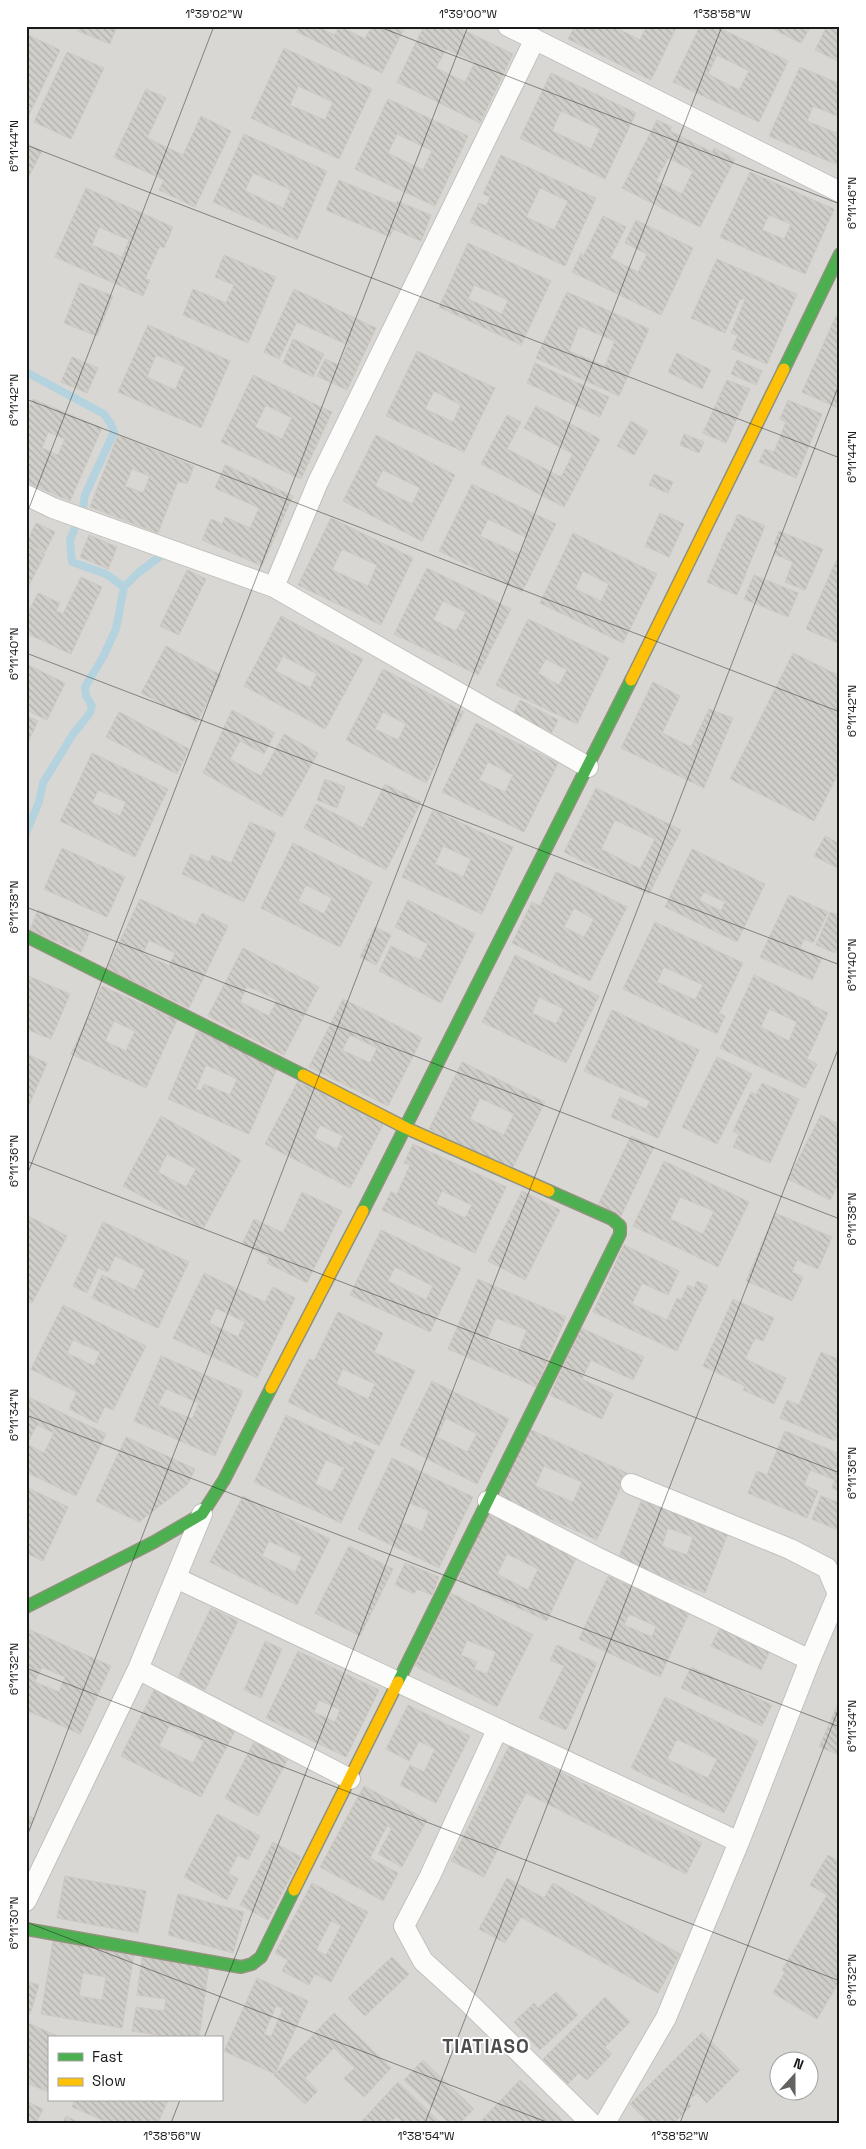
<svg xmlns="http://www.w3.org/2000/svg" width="866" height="2149" font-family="'Space Grotesk',sans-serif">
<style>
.residential{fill:#d9d7d4;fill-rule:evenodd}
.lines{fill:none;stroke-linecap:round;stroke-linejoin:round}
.stream{stroke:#b5d3de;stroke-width:8}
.building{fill:url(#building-back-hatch);stroke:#cdc9c3;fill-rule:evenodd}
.street-casing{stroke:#c2c1be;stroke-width:22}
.fast-casing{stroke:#90937b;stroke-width:14}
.slow-casing{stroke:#90937b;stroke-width:14}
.street{stroke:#fcfcfb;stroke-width:20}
.fast{stroke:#4caf50;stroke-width:11}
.slow{stroke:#ffc107;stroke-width:11}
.ticks{fill:none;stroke:#1a1a1a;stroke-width:1;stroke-opacity:0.45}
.labels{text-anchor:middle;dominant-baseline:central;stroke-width:4;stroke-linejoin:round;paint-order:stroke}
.district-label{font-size:19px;font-weight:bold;letter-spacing:1px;fill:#4d4d4d;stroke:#fff}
.neatline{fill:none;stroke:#1a1a1a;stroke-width:2}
.ticks-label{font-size:12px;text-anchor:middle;fill:#1a1a1a}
</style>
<defs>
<pattern id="building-back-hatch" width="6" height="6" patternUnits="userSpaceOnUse" patternTransform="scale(1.25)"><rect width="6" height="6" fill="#d0cec9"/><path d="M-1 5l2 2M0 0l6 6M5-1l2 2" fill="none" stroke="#b2b0ac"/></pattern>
</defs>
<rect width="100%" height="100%" fill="#eae8e2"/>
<path class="residential" d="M26,26H840V2123H26ZM49,2038H221V2100H49ZM778,2062H808V2092H778Z"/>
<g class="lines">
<path class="stream" d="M26,372L104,414L111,424L114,432L85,495L82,514
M74,530L70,540L72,562L106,574L124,587
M26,833L39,802L43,783L73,734L90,713L92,706L86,696L85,687L103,657L116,629L124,587L138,573L162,555"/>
</g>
<path class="building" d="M80,26H117L110,44L78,31Z
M300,26H308L318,31L320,28L335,35L339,26L365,39L372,26H405L382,73L297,32Z
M424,26H455L513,54L480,123L397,82ZM446,49L475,62L465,82L436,68Z
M575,26H613L640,40L647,26H677L651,80L568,39Z
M700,26H715L788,61L759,122L673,82ZM717,55L749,71L739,90L708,74Z
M767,26H811L801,43Z
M827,26H840V62L815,50Z
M26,34L60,50L26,121Z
M284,48L372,89L339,159L251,118ZM298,86L333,102L325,120L290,105Z
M67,52L104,68L71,139L34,122Z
M800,67L840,84V117L813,106L807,121L836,133L840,126V166L769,136Z
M551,73L636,113L605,179L520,138ZM561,111L600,129L591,149L552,131Z
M146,89L166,98L147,138L183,155L201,116L231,131L195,207L159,190L164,180L114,157Z
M388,99L468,136L435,206L355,169ZM397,134L432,151L423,170L388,153Z
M657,120L672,127L670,131L712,152L714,148L735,159L700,227L622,188ZM668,158L693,171L682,194L656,181Z
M244,134L327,171L297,240L213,202ZM253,173L291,190L283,208L245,191Z
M26,143L42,151L26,182Z
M501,155L596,198L565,266L470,222L479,203L486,206L490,197L483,194ZM540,188L568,201L554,230L526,217Z
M750,172L834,209L805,274L720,237ZM769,215L791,224L784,239L762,230Z
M339,180L396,204L397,201L431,215L421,241L393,229L390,237L326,210Z
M86,188L173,227L164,248L160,246L145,279L150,280L143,296L55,257ZM99,227L129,240L122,257L92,245Z
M603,216L626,227L610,258L638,272L647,254L625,243L636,220L693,248L661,315L572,272L581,253L584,255Z
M468,243L551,281L521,345L439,307ZM474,285L508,300L502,314L468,299Z
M224,255L276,277L248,343L183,315L193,289L226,303L234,285L215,277Z
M717,259L797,294L767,364L732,349L738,335L731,333L745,300L740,299L725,333L691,318Z
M80,283L113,296L97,336L64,323Z
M294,289L376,328L347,390L317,376L325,359L339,365L348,345L297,322L279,359L264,352Z
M567,292L649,329L619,396L536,358ZM579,326L615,341L605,366L569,351Z
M836,316L840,318V409L802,392Z
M148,325L230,361L201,428L118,392ZM156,355L185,367L175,390L147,377Z
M293,339L324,354L313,377L283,363Z
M417,351L495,388L464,452L386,416ZM434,391L461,405L453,422L425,409Z
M677,353L711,370L702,389L668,372Z
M72,357L98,368L87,393L61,382Z
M737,360L762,371L756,385L731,374Z
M535,363L609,397L600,417L527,383Z
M253,375L332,412L301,479L221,442ZM266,405L292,418L282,439L255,427Z
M727,380L750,389L726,443L703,433Z
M33,399L102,428L70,501L26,482V413ZM48,432L65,439L58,455L42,448Z
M788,400L822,414L796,478L759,462L765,449L774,452L786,422L780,419Z
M536,406L600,439L564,507L481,464L507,415L521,422L507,449L561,477L573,454L524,428Z
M631,421L648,431L634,455L617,446Z
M684,434L704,442L699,453L680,445Z
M118,435L194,466L187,484L178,481L158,533L90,507ZM132,469L150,476L143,493L125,486Z
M376,435L455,475L422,541L343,501ZM383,470L420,488L412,504L375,486Z
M225,465L293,496L262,566L202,540L211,519L222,524L225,517L250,528L259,508L215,488Z
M654,474L673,482L668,493L649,485Z
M472,484L556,524L522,592L439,551ZM488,519L527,538L519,554L480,536Z
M660,513L684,524L669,557L645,546Z
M738,514L765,526L737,595L707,582L728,532L730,533Z
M331,518L413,558L381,625L298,585ZM342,549L377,565L368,586L332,570Z
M36,523L55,532L45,552L26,543Z
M779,531L823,549L805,590L785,582L793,562L774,554L777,546L774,544Z
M573,533L657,574L623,643L540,603ZM583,571L609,584L601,601L575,589Z
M89,535L117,547L108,569L80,557Z
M26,544L45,554L26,591Z
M836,561L840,562V644L806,629Z
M427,568L511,609L478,675L394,634ZM443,601L466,612L456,631L433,620Z
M187,570L206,579L179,635L160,626Z
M754,575L798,593L788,617L744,599Z
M81,577L102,587L71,654L26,633V617L38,593L60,603L56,611L63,614Z
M281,616L363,659L325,729L244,686ZM283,656L317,674L310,688L275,671Z
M528,619L609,658L577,724L496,685ZM546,659L567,670L559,685L538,673Z
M166,646L221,675L197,722L141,693Z
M793,653L840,676V770L814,821L730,779Z
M26,664L65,683L47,720L26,710Z
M383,669L464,712L426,783L346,740ZM383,712L406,724L398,740L375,729Z
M653,682L680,696L662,733L691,747L709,709L733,718L704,788L621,748Z
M520,700L558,720L550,736L512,716Z
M232,710L275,733L264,754L240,741L230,759L261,776L284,734L318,753L282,817L203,773Z
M119,712L189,749L177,774L106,737Z
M26,715L38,721L26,746Z
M476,723L558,763L524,832L442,792ZM488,762L513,775L505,792L479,780Z
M92,753L168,789L135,857L60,821ZM98,790L126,802L120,816L92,803Z
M325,779L345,787L337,808L317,800Z
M385,784L421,802L386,870L304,828L316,804L363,828Z
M596,788L681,830L649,894L564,852ZM615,820L655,839L640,869L601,849Z
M433,810L513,847L482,914L402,877ZM443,846L471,859L463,877L435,864Z
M250,822L276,833L244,902L182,874L191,854L209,862L212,855L231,863Z
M825,836L840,844V869L814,856Z
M293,843L372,882L340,947L261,908ZM306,885L332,898L324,914L298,901Z
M62,848L125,877L107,917L44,889Z
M692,849L765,884L737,942L665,907ZM704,892L725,902L721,911L699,900Z
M556,872L627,907L590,981L512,943L532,902L540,906ZM574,908L594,919L584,937L564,927Z
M789,895L828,912L813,943L804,939L800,948L822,958L812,980L760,957Z
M140,899L196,925L202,913L228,926L189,1008L107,968ZM149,940L175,953L169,966L143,953Z
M408,900L475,934L441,1003L379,971L391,946L420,960L428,944L395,927Z
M38,910L90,932L81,952L30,930Z
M830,912L840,916V951L837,949L835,953L816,945Z
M655,922L743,963L719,1013L725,1016L717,1034L623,989ZM664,967L703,985L695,1000L657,982Z
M375,927L391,935L376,965L360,957Z
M243,948L319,987L284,1055L208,1016ZM247,986L277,1000L269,1016L240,1002Z
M515,955L599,996L566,1063L482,1022ZM539,997L564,1009L556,1024L532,1013Z
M26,975L70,994L51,1039L26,1029Z
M754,975L811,1002L810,1004L828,1013L807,1059L817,1064L805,1088L720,1048ZM769,1009L797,1022L789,1041L761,1027Z
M102,986L177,1020L146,1088L71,1054ZM114,1021L135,1031L126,1051L105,1041Z
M343,999L422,1038L388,1106L309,1067ZM350,1035L377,1048L370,1063L342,1050Z
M612,1010L699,1050L658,1138L611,1117L620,1097L646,1109L650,1101L584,1071Z
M197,1031L278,1066L249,1134L168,1099ZM206,1065L237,1079L230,1095L204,1084L201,1091L196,1089Z
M26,1054L47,1063L26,1112Z
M717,1057L752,1074L717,1144L682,1127Z
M462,1062L545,1102L512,1169L429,1129ZM480,1098L514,1114L504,1135L470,1119Z
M298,1081L383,1125L350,1188L265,1144ZM320,1125L343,1136L337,1149L314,1138Z
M762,1083L799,1099L770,1163L733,1147L739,1134L733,1131L751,1092L756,1095Z
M821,1115L840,1125V1158L835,1168L840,1171V1181L830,1200L788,1179Z
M161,1116L241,1160L203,1229L123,1186ZM167,1154L196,1169L186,1187L158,1172Z
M631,1136L654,1147L621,1216L598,1205Z
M413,1144L506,1187L475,1253L382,1210L391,1192L397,1194L410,1165L404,1163ZM442,1191L472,1205L465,1218L436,1204Z
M664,1161L749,1202L718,1267L633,1226ZM680,1197L714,1211L703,1234L670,1219Z
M522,1191L560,1210L525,1280L488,1261Z
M302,1192L342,1211L307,1283L267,1263L269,1257L242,1244L254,1219L283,1233Z
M775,1213L832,1237L818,1269L797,1260L792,1272L803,1277L792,1301L746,1281Z
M26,1215L67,1236L32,1303L26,1300Z
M103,1222L189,1262L158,1328L92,1298L102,1275L135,1290L145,1270L115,1256L108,1272L98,1268L87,1293L73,1286Z
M381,1230L461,1268L430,1332L350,1295ZM395,1267L433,1286L426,1300L388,1281Z
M624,1245L679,1271L668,1295L642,1283L632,1304L667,1320L677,1298L681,1300L688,1285L694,1288L697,1281L708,1286L677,1351L593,1312Z
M204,1273L265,1302L273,1287L295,1298L257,1378L173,1338ZM216,1308L245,1322L238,1337L209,1323Z
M478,1279L566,1317L536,1387L448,1349ZM496,1318L527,1330L518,1352L487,1340Z
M733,1299L774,1318L763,1341L755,1338L745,1359L786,1378L774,1404L743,1390L745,1386L703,1366Z
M63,1305L146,1346L113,1410L105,1406L97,1423L69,1409L77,1392L31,1369ZM73,1340L100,1352L94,1366L67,1353Z
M338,1312L383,1333L374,1352L415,1371L379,1446L288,1402L309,1359L314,1361ZM343,1369L375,1384L368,1399L336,1384Z
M581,1328L644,1357L633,1380L591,1360L582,1379L613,1394L602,1419L550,1395Z
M821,1352L840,1360V1430L835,1441L780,1418L787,1400L799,1405Z
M161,1356L243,1391L215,1456L134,1421ZM166,1389L199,1403L192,1419L158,1405Z
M432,1381L509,1419L477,1484L400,1445ZM446,1418L477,1434L467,1452L437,1437Z
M26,1396L106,1434L76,1496L26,1472ZM37,1425L54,1433L44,1453L27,1444Z
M286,1415L352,1446L354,1441L375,1451L341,1523L254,1482ZM326,1460L344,1468L332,1492L315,1484Z
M529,1429L627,1473L597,1540L498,1496ZM544,1466L582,1482L573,1502L535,1486Z
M785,1431L840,1454V1492L832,1488L835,1480L810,1470L804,1485L818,1491L807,1518L748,1493L757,1471L767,1475Z
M126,1437L195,1469L188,1484L139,1522L96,1501Z
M392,1458L473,1497L439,1568L358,1529ZM410,1503L429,1511L422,1531L402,1522Z
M26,1487L68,1507L43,1561L26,1553Z
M646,1489L732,1523L705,1593L618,1559ZM668,1528L693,1537L687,1555L662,1546Z
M243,1496L330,1539L297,1605L210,1562ZM269,1541L302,1557L295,1572L262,1556Z
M821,1496L840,1503V1531L812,1519Z
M489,1512L578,1554L547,1621L458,1580ZM507,1554L538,1569L528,1590L497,1574Z
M349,1546L393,1569L360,1636L315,1613Z
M405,1563L439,1577L432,1595L417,1589L414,1594L395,1585Z
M608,1576L689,1613L660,1677L579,1639ZM629,1614L656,1626L652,1637L624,1625Z
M451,1593L533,1635L497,1707L415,1666ZM467,1640L496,1652L487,1674L474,1669L477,1662L461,1655Z
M211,1608L238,1621L205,1690L178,1677Z
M720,1628L770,1651L761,1670L711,1646Z
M28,1629L111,1666L80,1734L26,1710V1634ZM42,1667L65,1677L59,1692L35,1682Z
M265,1641L282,1649L261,1698L244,1690Z
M557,1645L597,1663L566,1730L539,1718L564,1666L550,1660Z
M298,1651L379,1690L346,1757L266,1718ZM319,1700L340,1710L335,1722L314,1712Z
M691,1667L772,1705L762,1726L681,1688Z
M155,1688L236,1729L201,1797L121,1756ZM170,1725L204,1741L193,1763L159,1746Z
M665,1697L758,1741L724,1813L631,1768ZM677,1739L717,1759L708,1778L667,1759Z
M840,1699V1755L819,1747Z
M408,1705L470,1736L436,1803L400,1785L410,1765L424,1772L435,1749L419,1741L409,1761L386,1749Z
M257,1736L291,1753L258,1816L225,1798Z
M509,1746L702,1843L686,1874L526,1793L484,1877L451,1861Z
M364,1786L427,1820L402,1867L378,1854L392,1828L387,1826L370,1858L398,1873L383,1901L320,1867Z
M217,1814L260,1836L248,1860L238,1855L228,1873L238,1879L227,1900L184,1877Z
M26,1815L34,1818L26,1836Z
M273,1842L301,1857L268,1920L240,1905Z
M828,1855L840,1862V1980L817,2019L773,1993L785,1972L782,1970L827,1895L810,1885Z
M65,1876L146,1891L138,1933L57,1918Z
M507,1878L544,1898L553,1883L680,1954L658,1993L521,1917L505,1943L479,1929Z
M312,1883L368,1912L331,1982L315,1974L309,1985L282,1971L288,1960L275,1953ZM331,1921L341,1926L326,1955L316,1950Z
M178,1894L244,1912L233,1953L168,1935Z
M53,1941L134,1955L122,2028L41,2014ZM83,1973L106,1977L102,2000L79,1996Z
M142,1957L209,1967L199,2038H177L132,2031L136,2007L164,2011L166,1999L137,1995Z
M392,1957L409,1974L365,2016L348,1998Z
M257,1978L308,2001L275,2074L224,2051ZM276,2006L283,2008L271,2037L264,2034Z
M26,1981L39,1985L30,2014L26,2013Z
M556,1992L578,2015L540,2050L514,2022L534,2003L538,2008Z
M605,1997L630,2022L605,2047L612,2054L587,2080L579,2073L568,2084L543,2059Z
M334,2013L391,2068L364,2097L344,2078L355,2068L334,2048L305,2078L318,2091L305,2104L274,2075Z
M26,2022L62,2038H49V2092L26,2083Z
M702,2032L740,2070L707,2103L697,2093L688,2101L691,2106L674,2123H649L630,2104Z
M423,2060L474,2109L460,2123H449L404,2080Z
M520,2080L565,2123H479Z
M398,2082L441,2123H403L397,2116L390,2123H360Z
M75,2100H168L158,2123H109L72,2107Z
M26,2101L43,2109L36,2123H26Z
M66,2116L80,2123H63Z"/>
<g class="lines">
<g class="street-casing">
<path id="street" d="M508,26L840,192
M535,39L318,482L274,587L588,767
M26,495L53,508L274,587
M488,1501L596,1557L810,1660
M176,1578L739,1842
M138,1669L350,1779
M497,1730L430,1876L404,1926L423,1961L467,2001L591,2123
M26,1901L138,1669L202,1514
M605,2123L666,2018L739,1842L810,1660L838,1594L827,1568L790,1549L631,1484"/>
</g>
<g class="fast-casing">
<path id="fast" d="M784,369L840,254
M26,936L303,1075
M363,1211L631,680
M26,1607L154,1542L202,1514L224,1480L271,1388
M398,1682L620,1234V1226L612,1219L549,1191
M26,1929L241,1967L252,1964L261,1957L294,1890"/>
</g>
<g class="slow-casing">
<path id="slow" d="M631,680L784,369
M303,1075L406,1128L549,1191
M271,1388L363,1211
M294,1890L398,1682"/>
</g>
<use href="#street" class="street"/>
<use href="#fast" class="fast"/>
<use href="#slow" class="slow"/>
</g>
<path class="ticks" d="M377,26L840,204M26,145L840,458M26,399L840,712M26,516L214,26M26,653L840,965M26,907L840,1219M26,1161L840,1473M26,1178L468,26M26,1415L840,1727M26,1668L840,1981M26,1839L722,26M26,1922L549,2123M204,2038L840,382M171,2123L180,2100M425,2123L840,1044M680,2123L840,1705"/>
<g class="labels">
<g class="district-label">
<text x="486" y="2046">TIATIASO</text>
</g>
</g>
<rect width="866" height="2149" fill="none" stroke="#ffffff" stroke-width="55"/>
<rect x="48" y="2036" width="175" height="65" fill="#ffffff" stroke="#a3a3a3"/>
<rect x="58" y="2053" width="25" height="8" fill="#4caf50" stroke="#a3a3a3"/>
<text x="92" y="2062" font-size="15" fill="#1a1a1a">Fast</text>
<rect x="58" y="2078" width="25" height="8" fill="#ffc107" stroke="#a3a3a3"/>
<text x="92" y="2086" font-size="15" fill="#1a1a1a">Slow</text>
<g transform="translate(794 2076) rotate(21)"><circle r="24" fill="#ffffff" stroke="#a3a3a3"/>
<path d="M0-4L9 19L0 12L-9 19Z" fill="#636260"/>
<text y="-8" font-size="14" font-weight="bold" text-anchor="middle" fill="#1a1a1a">N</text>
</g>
<rect x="28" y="28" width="810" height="2094" class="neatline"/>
<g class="ticks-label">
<text x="214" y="18">1°39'02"W</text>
<text x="468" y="18">1°39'00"W</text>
<text x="722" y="18">1°38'58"W</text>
<text transform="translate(14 146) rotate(-90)" y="4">6°11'44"N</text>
<text transform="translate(852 203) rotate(-90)" y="4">6°11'46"N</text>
<text transform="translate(14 400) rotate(-90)" y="4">6°11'42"N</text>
<text transform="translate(852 457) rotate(-90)" y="4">6°11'44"N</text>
<text transform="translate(14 654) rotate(-90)" y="4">6°11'40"N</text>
<text transform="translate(852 711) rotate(-90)" y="4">6°11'42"N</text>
<text transform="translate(14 907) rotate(-90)" y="4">6°11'38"N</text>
<text transform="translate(852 965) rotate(-90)" y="4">6°11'40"N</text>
<text transform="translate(14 1161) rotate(-90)" y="4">6°11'36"N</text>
<text transform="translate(852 1219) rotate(-90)" y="4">6°11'38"N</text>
<text transform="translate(14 1415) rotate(-90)" y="4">6°11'34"N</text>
<text transform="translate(852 1473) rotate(-90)" y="4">6°11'36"N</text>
<text transform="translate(14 1669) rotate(-90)" y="4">6°11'32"N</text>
<text transform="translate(852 1726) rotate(-90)" y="4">6°11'34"N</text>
<text transform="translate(14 1923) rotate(-90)" y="4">6°11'30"N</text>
<text transform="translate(852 1980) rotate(-90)" y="4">6°11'32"N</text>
<text x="172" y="2140">1°38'56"W</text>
<text x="426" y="2140">1°38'54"W</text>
<text x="680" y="2140">1°38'52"W</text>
</g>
</svg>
